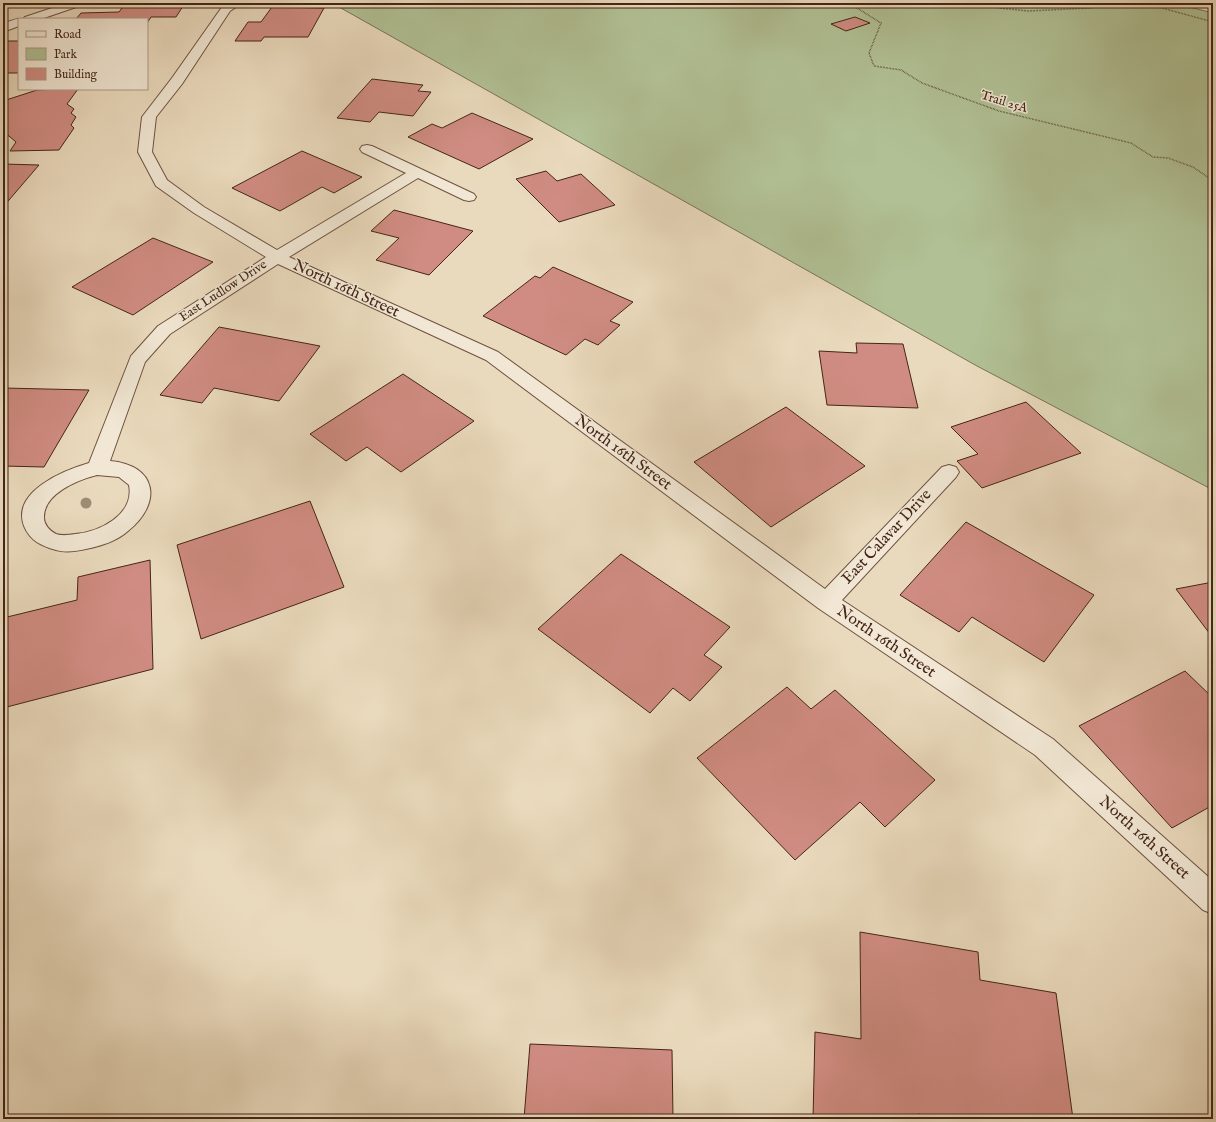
<svg xmlns="http://www.w3.org/2000/svg" width="1216" height="1122" font-family="'IM FELL English',serif">
<style>
.green{fill:#b1c195;stroke:#7a7356}
.building{fill:#d08c82;stroke:#442517}
.lines{fill:none;stroke-linecap:round;stroke-linejoin:round}
.minor-casing{stroke:#6e5240;stroke-width:2}
.path-far1{stroke:#442517;stroke-width:1.5;stroke-dasharray:0.5 1;stroke-linecap:butt}
.path{stroke:#442517;stroke-width:2;stroke-dasharray:1 1.5;stroke-linecap:butt}
.minor{fill:#f1e7d4;fill-rule:evenodd}
.tree{fill:#9e8c73}
.labels{text-anchor:middle;dominant-baseline:central;stroke-width:3;stroke-linejoin:round;paint-order:stroke}
.far-street-label{font-size:13px;fill:#442517;stroke:#f1e7d4}
.street-label{font-size:16px;fill:#442517;stroke:#f1e7d4}
</style>
<rect width="100%" height="100%" fill="#eadabd"/>
<filter id="stains"><feTurbulence type="fractalNoise" baseFrequency=".005" numOctaves="4"/><feColorMatrix values="0 0 0 0 .2 0 0 0 0 .09 0 0 0 0 .02 0 0 0 .5 -.17"/></filter>
<radialGradient id="worn" r=".72"><stop offset=".6" stop-color="#630" stop-opacity="0"/><stop offset="1" stop-color="#630" stop-opacity=".3"/></radialGradient>
<path class="green" d="M332,3H1173L1213,13V490L977,366Z"/>
<path class="building" d="M144,3H185L176,17H151L147,23V19H76L81,13L119,12L125,4Z
M1192,3H1213V9Z
M272,7L324,8L308,37H264L261,41H235L248,22H261Z
M855,17L870,23L846,31L831,24Z
M3,41H19V73H3Z
M372,79L423,85L418,91L431,92L413,116L379,112L370,122L337,118Z
M57,89H78L67,104L74,109L71,113L76,117L71,125L74,128L59,150L10,151L16,142L3,131V101L37,90Z
M472,113L533,139L479,169L408,137L432,124L442,128Z
M302,151L362,177L334,193L322,187L280,211L232,188Z
M3,164L39,165L3,207Z
M546,171L557,181L581,174L615,205L559,222L516,179Z
M394,210L473,231L429,275L376,260L399,238L371,231Z
M153,238L213,262L133,315L72,287Z
M553,267L633,302L610,321L620,325L598,345L585,339L566,355L483,316L535,276L540,278Z
M219,327L320,346L279,401L214,388L202,403L160,395Z
M856,343L903,344L918,408L827,405L819,351L857,353Z
M403,374L474,421L401,472L367,447L346,461L310,434Z
M3,388L89,390L44,467L3,466Z
M1026,402L1081,453L982,488L957,461L978,454L951,427Z
M786,407L865,466L771,527L694,462Z
M310,501L344,587L201,639L177,545Z
M966,522L1094,595L1044,662L972,617L959,632L900,595Z
M621,554L730,627L704,655L722,667L690,701L673,688L650,713L538,629Z
M150,560L153,669L3,708V618L77,600L78,577Z
M1213,582V638L1176,589Z
M1185,671L1213,698V805L1172,828L1079,726Z
M787,687L811,709L835,690L935,780L885,827L860,802L795,860L697,758Z
M860,932L978,952L980,980L1056,993L1073,1119H946L918,1114V1119H813L815,1032L861,1039Z
M530,1044L672,1050L673,1119H524Z"/>
<g class="lines">
<g class="minor-casing">
<path id="minor" d="M67,3H84L82,5L41,19H23L25,17Z
M228,3H242L230,11L182,84L156,117L152,152L167,180L204,207L277,250L406,173L362,152L360,149L362,146L367,145L372,146L474,194L476,197L474,200L469,201L464,200L418,178L289,257L498,352L825,589L942,467L949,465L956,467L959,472L956,477L842,600L1053,739L1213,881V914L1203,910L1035,755L818,608L486,360L278,264L170,334L145,362L110,461C157,465 163,503 128,531C117,541 101,546 86,549C77,551 66,553 56,550C42,546 30,541 24,526C11,491 65,470 89,463L131,356L158,326L266,257L194,213L156,186L138,152L142,117L172,78L222,7ZM97,475L119,477L129,485C135,515 99,532 75,534C69,535 62,536 56,534C50,531 44,525 44,518C43,494 77,480 97,475Z
M19,19V26L3,32V24C9,22 15,18 21,19Z"/>
</g>
<path class="path-far1" d="M844,3L857,8L881,23L869,53L874,66L901,70L922,83L999,111L1131,143L1153,157L1168,158L1193,167L1212,180
M986,3L999,8L1028,11L1091,8L1109,3L1151,5L1213,22"/>
<path class="path" d="M1211,179L1213,180"/>
<use href="#minor" class="minor"/>
</g>
<circle class="tree" cx="86" cy="503" r="5.5"/>
<g class="labels">
<g class="far-street-label">
<text transform="translate(1004 102) rotate(17)">Trail 25A</text>
<text transform="translate(223 291) rotate(-33)">East Ludlow Drive</text>
</g>
<g class="street-label">
<text transform="translate(346 289) rotate(25)">North 16th Street</text>
<text transform="translate(623 453) rotate(36)">North 16th Street</text>
<text transform="translate(887 537) rotate(-47)">East Calavar Drive</text>
<text transform="translate(886 642) rotate(34)">North 16th Street</text>
<text transform="translate(1144 838) rotate(42)">North 16th Street</text>
</g>
</g>
<rect width="1216" height="1122" fill="none" stroke="#eadabd" stroke-width="16"/>
<rect x="4" y="4" width="1208" height="1114" fill="none" stroke="#442517" stroke-width="2"/>
<rect x="8" y="8" width="1200" height="1106" fill="none" stroke="#442517"/>
<rect x="18" y="18" width="130" height="72" fill="#f1e7d4" stroke="#ac9988"/>
<rect x="26" y="31" width="20" height="6" fill="#f1e7d4" stroke="#ac9988"/>
<text x="54" y="38" font-size="12" fill="#442517">Road</text>
<rect x="26" y="48" width="20" height="12" fill="#b1c195" stroke="#ac9988"/>
<text x="54" y="58" font-size="12" fill="#442517">Park</text>
<rect x="26" y="68" width="20" height="12" fill="#d08c82" stroke="#ac9988"/>
<text x="54" y="78" font-size="12" fill="#442517">Building</text>
<rect width="100%" height="100%" filter="url(#stains)"/>
<rect width="100%" height="100%" fill="url(#worn)"/>
</svg>
